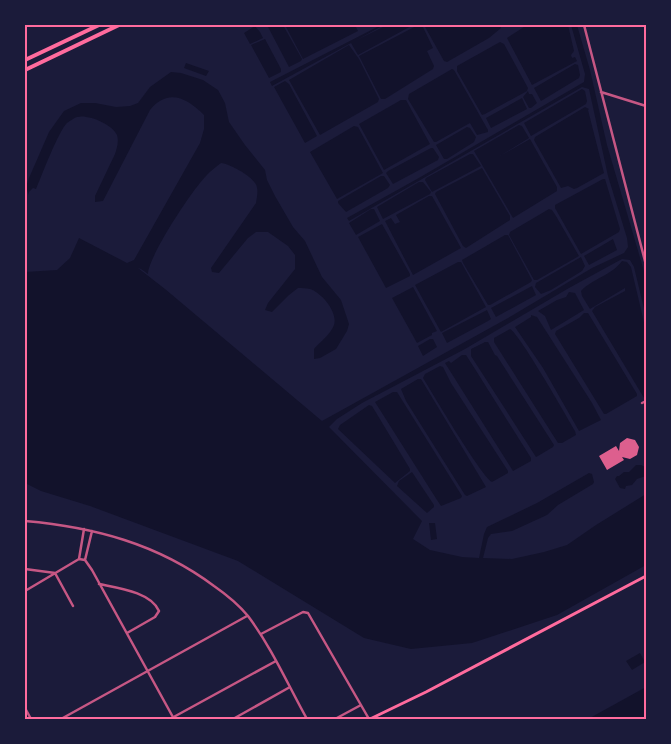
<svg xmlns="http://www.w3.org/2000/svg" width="671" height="744" font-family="'Work Sans',sans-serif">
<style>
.water{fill:#12122b}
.building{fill:#dd5f8e}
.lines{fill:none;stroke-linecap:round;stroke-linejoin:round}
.minor{stroke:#c65784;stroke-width:2.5}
.secondary{stroke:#ff6b9d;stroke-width:3}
.primary{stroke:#ff6b9d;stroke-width:4}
.neatline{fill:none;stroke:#ff6b9d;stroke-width:2}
</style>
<rect width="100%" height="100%" fill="#1b1b3a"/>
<path class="water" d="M267,25H283L302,59L301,61L289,67Z
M285,25H355L358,31L303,59Z
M381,25H384L355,41L387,25H413L358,55L351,43L272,86L270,82Z
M418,25H422L433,48L427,51L434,66L433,69L385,99H381L359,56Z
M424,25H500L501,28L489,38L447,62L444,61Z
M527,25H568L574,51L571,55L572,58L575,57L577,61L532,85L507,38Z
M571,25H577L590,70L607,145L646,278V317L634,267L630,260L622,259L569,288L465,349L362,403L337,419L329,427L422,521L413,539L430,550L462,557L479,558L484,534L487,527L537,503L589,473L592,474L594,482L593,484L558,505L547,515L512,531L491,534L488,538L483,558L512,559L544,552L567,545L596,525L646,494V565L557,615L472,643L411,649L364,638L238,561L90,506L41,491L25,483V272L57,270L70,258L79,238L127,263L134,260L200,143L204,129V115C187,98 168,88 150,110L103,201L95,202V196L115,154C117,148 119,141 117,135C112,124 88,114 77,117C74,118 70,121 67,123C58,132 42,175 36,189L33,188L29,192V195L26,187L29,178L49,132L64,111L81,103H95L116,107L130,106L138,103L150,87L171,72L181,73L203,80L218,90L225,103L229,122L245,145L265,170L267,180L275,196L293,227L305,241L322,277L341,300L349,324L347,331L336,349L320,358L314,359V349C320,342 331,334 334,325C338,312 322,293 310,289C306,288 302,288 298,288L289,295L272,312L265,310L268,303L295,269V255L288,246L268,232H256L248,238L219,273L212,272L211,268L256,203C257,197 259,188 255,183C250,175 230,164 221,163C216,167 210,171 206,176C192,190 148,257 148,274L141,269L138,268L165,289L322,421L508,318L592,268L624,253L628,247L627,238L608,176L589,89L582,87L349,221L347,218L417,179L584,82L585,74Z
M255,26L260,32L263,38L250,44L244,33Z
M265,39L281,69V72L269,78L251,45Z
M500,42L504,44L528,88L527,91L485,114L482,115L457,71V66Z
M349,45L359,59L379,99L378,102L320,135L289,80Z
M186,63L209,71L206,76L184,68Z
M575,64L578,65L580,75L579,78L541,101L534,88Z
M452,69L454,70L488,130V132L477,135L470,123L436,142H434L408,99L409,94Z
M285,81L289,84L317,136L305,143L274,87Z
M582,89L585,91L587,101L586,104L531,136L524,123Z
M528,91L529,94H532L537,103L531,108H529L523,97Z
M522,98L527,109L491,128L486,118Z
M401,100H406L430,144L384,170L359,124Z
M585,107L589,109L588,110L604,173L577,188L574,189L568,186L561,188L534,140L535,137Z
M519,125L522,126L529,138L500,156L530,139L557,187V191L513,218L474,151Z
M354,126L358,127L383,173L337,199L310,152Z
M467,127L470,128L476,137L474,142L447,159H444L436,145Z
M431,148H433L439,157L438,160L393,184L386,173L388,171Z
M470,154H473L481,166L432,192L425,180L426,178Z
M482,168L510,216V220L466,248L463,246L435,194L436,192Z
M381,176H384L390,185L388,188L346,212L338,203V201Z
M603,179H605L620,229L619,232L581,254L555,208V205Z
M419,182H423L431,192L430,194L383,219L377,207Z
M429,196H432L461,248L413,275L385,221L391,218L395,224L400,222L396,215Z
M371,209H374L380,221L356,235L349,223Z
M549,209L552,210L556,216L579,256L537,280H534L509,235L510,232Z
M382,224L410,274V276L386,288L358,237Z
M505,235H508L532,280L531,282L490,305H488L463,263L462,260Z
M613,239L617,250L589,265L584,256Z
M581,257L585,266L582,271L551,290L541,294L535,287L536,283Z
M622,261L627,262L631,267L646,331V397L644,398L592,311L595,307L625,291V288L590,309L582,296L581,291C592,279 612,275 622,261Z
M458,262H461L486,307L441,332L415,285Z
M532,286L536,295L496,317L491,308Z
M413,287L437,331L432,333V335L417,343L392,298Z
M569,292L575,293L584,310L551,330L545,316L538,311L557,300L566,297Z
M487,310L491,319L488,321L447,343L442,333Z
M584,313H588L637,394V396L606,414H604L555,334L556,331L579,318Z
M531,315L537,317L592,403L601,420L579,431L543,368L515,327L531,317Z
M510,329C519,333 567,417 575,431L576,435L562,443H558L494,342V338Z
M430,339H433L437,347L423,356L418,346Z
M485,342H488L495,355L497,356L554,445L553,447L538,456L536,457L471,356V349Z
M462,355H466L475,369L531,458V461L513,471L445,363L449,361L451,363Z
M440,366L443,367L451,383L508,471V473L492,482C481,476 433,394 423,378L425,374Z
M418,379H421L486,487L467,496L465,495L406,401L401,389Z
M393,392H397L462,496L461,498L441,506L437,500L375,402Z
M369,405L372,406L410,469V471L395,483L338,429L340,425Z
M636,465H641L645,467L646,476L637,479L632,485L626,486L625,489L620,488L615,479L617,476H619L624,472H629Z
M412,472L434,505V507L427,513L397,486L399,481Z
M429,523H435L437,539L431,540Z
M640,653L645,662L632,670L626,661Z
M646,687V719H588Z"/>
<path class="building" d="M627,438L635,440L639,447L637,455L630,459L622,457L624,460L607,470L599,456L616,446L619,451L620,443Z"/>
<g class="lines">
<path class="minor" d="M584,25L646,265
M601,92L646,106
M642,403L646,401
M25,521C94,527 158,544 214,586C227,595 238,604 248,616C272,648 288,685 307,719
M79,559L85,560L92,570L174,719
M79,559L84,529
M85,560L92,531
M25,569L55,573L73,606
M99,584C118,588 151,592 159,611L155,617L127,633
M25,591L79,559
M261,634L303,612L308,613L369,719
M25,708L31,719
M61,719L247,616
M170,719L276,661
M233,719L290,687
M335,719L361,705"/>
<path class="secondary" d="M370,719L426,692L646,576"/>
<path class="primary" d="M25,60L99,25
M25,70L119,25"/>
</g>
<rect width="671" height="744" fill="none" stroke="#1b1b3a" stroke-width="52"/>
<rect x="26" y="26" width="619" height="692" class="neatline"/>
</svg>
